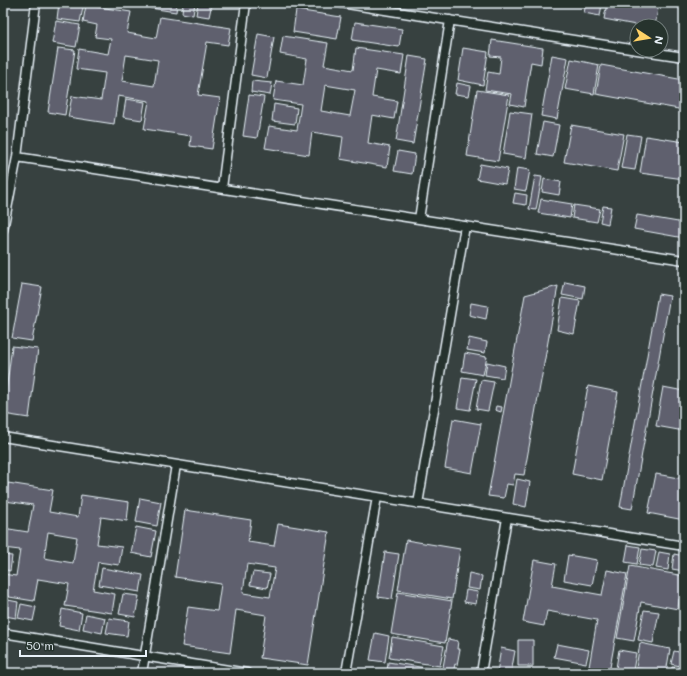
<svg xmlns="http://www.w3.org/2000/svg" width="687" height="676" font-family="Mali,sans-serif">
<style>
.building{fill:#5e616e;stroke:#e8f1f8;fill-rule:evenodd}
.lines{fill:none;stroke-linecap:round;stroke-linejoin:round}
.lane-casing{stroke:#e8f1f8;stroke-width:11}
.lane{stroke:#26332d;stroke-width:8}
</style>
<rect width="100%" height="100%" fill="#374140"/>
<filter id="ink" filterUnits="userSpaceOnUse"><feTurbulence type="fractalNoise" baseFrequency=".025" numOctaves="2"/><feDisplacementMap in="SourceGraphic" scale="8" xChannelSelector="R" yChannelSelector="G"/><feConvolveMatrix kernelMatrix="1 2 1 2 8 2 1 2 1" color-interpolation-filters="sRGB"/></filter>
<g filter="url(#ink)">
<path class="building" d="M59,3H84L80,22L57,19Z
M108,3H134L133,7Z
M150,3H177L176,12L150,8Z
M183,3H195L193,15L182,13Z
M198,3H212L209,17L196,15Z
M586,3L602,4L600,16L584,13Z
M607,3H659L655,26H641L604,19Z
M86,5L131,12L127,33L156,38L160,17L231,28L228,45L207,42L198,95L220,98L212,149L190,146L191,136L144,129L149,101L118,96L114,124L68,117L72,96L101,100L105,73L76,69L79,49L108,54L111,39L95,37L97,25L83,22ZM126,55L158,60L154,86L122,81Z
M296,10L341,17L337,39L293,32Z
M56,21L80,25L76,47L52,43Z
M355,22L402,29L399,47L352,40Z
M258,34L274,37L267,78L251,75Z
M283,36L328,43L324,65L353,70L356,48L404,55L401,74L376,70L372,97L397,101L394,119L372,115L368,143L390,147L387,167L340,159L343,137L312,132L309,155L265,148L269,126L297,130L301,104L273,100L276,81L303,85L307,59L280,54ZM325,85L355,90L350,116L321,111Z
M492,40L543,48L541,64L531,62L524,107L510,104L512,94L485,90L488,72L499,74L501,57L490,56Z
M58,48L75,50L65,115L48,112Z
M463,48L488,52L483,85L458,80Z
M552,55L568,58L557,119L541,116Z
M409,56L427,59L413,144L396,141Z
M571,59L599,65L594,94L565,89Z
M601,65L684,80V110L596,94Z
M252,81L272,83L270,95L251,92Z
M457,83L471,86L469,96L455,94Z
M477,90L509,95L498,161L467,156Z
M249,95L264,97L257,138L243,136Z
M126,99L145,102L142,120L123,117Z
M274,104L297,108L295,124L272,121Z
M510,111L532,114L526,158L503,154Z
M543,122L559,125L553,157L537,154Z
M571,125L624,134L617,171L564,162Z
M627,134L641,136L635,170L621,168Z
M646,136L684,142V179L640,173Z
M398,151L415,154L412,174L394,171Z
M480,164L508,169L505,184L477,179Z
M517,168L530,170L526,191L514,189Z
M535,176L542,177L536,210L529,209Z
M544,179L561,182L559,195L542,192Z
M515,193L527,195L526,205L513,203Z
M541,199L572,204L570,218L538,213Z
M574,205L600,209L597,222L572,218Z
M603,206L611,207L608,224L600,222Z
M637,215L684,223V238L634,229Z
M565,282L585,286L583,299L562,295Z
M22,284L42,287L32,341L12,338Z
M558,286L524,475L515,474L513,485L507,484L504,498L488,496L525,295Z
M658,294L670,296L632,509L620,507Z
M562,298L580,301L574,334L557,330Z
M471,303L488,306L486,319L469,315Z
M469,338L487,342L485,353L467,350Z
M12,346L38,349L29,418L3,414Z
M465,353L487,357L483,375L462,371Z
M487,362L505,366L503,378L485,375Z
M462,377L476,379L470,410L457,408Z
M481,380L494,382L488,411L476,409Z
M588,386L618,392L602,480L572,474Z
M663,387L684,391V431L656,426Z
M496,406L502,407L501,412L495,410Z
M453,419L481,424L472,473L445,468Z
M656,474L684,479V520L648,513Z
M517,479L530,482L526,507L513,504Z
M8,483L53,490L49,512L78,517L81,495L129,502L127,521L101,517L97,544L122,547L119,565L98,562L93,590L115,594L112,613L65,606L69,584L38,579L34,601L3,596V574L16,576L20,550L3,548V528L28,532L33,505L5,501ZM48,532L77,537L73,563L44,558Z
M140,498L161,502L157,526L136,522Z
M185,510L251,520L248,542L274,546L278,524L329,532L308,665L260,658L266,615L236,610L230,653L182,646L188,607L217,611L221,584L175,577ZM247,564L275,568L270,597L243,593Z
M136,527L156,531L151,557L131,553Z
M406,540L460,549L452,599L398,590Z
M628,545L640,547L637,564L625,562Z
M642,549L656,551L653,567L639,565Z
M385,552L399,554L392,599L378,597Z
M659,552L670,554L668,570L656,568Z
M674,554L684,556V571L672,569Z
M3,555L12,556L10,571L3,569Z
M568,555L597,560L592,585L564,580Z
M534,560L556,564L552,586L602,595L607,570L627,574L609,673H588L597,620L547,611L544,626L523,622Z
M630,566L684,576L682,586H684V600L679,599L678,609L641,602L634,641L617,638Z
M102,568L143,575L140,592L99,585Z
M253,572L270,574L267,588L250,585Z
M469,573L482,576L480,590L467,588Z
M466,590L478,592L476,604L464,602Z
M398,592L452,601L445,643L391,634Z
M123,594L139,596L135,617L119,614Z
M8,600L18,602L16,618L5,616Z
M21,604L36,607L33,621L18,618Z
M62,609L82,613L79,630L59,626Z
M644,610L659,612L653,643L638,640Z
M86,614L105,618L102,633L83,629Z
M109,618L129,621L127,636L106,633Z
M375,633L389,636L385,662L370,660Z
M392,637L444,646L440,666L389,658Z
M448,639L458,641L457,649H460L457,665L455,664L453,673H442Z
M518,640H533V666H518Z
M640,643L670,649L666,673L636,668Z
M557,644L589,650L586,663L554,657Z
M501,648L515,651L511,673H497Z
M619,650L636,653L633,671L616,668Z
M674,651L684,653V667L671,664Z
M388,662L439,670L438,673H387Z
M672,667L684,669V673H671Z"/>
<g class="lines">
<g class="lane-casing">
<path id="lane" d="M341,3L637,50
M637,50L684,57
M17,157L684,260
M222,188L246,3
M419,219L450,20
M3,230L17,157L36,3
M3,437L684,546
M418,504L465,226
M3,633L247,673
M142,673L176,465
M346,673L377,497
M481,673L507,518"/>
</g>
<use href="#lane" class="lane"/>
</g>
</g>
<rect width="687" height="676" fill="none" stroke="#26332d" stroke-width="16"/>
<rect x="8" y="8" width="671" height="660" fill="none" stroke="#e8f1f8" stroke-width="1.5" filter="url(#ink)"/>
<g transform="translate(649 38) rotate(102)"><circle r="19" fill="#26332d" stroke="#747f7e"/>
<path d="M0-3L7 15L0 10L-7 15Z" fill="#ffd166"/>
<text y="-6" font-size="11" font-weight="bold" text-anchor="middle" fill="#e8f1f8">N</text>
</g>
<path d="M20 650v6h126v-6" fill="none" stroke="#e8f1f8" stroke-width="2"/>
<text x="26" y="650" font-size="12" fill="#e8f1f8" stroke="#26332d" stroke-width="3" paint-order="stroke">50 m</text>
</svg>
